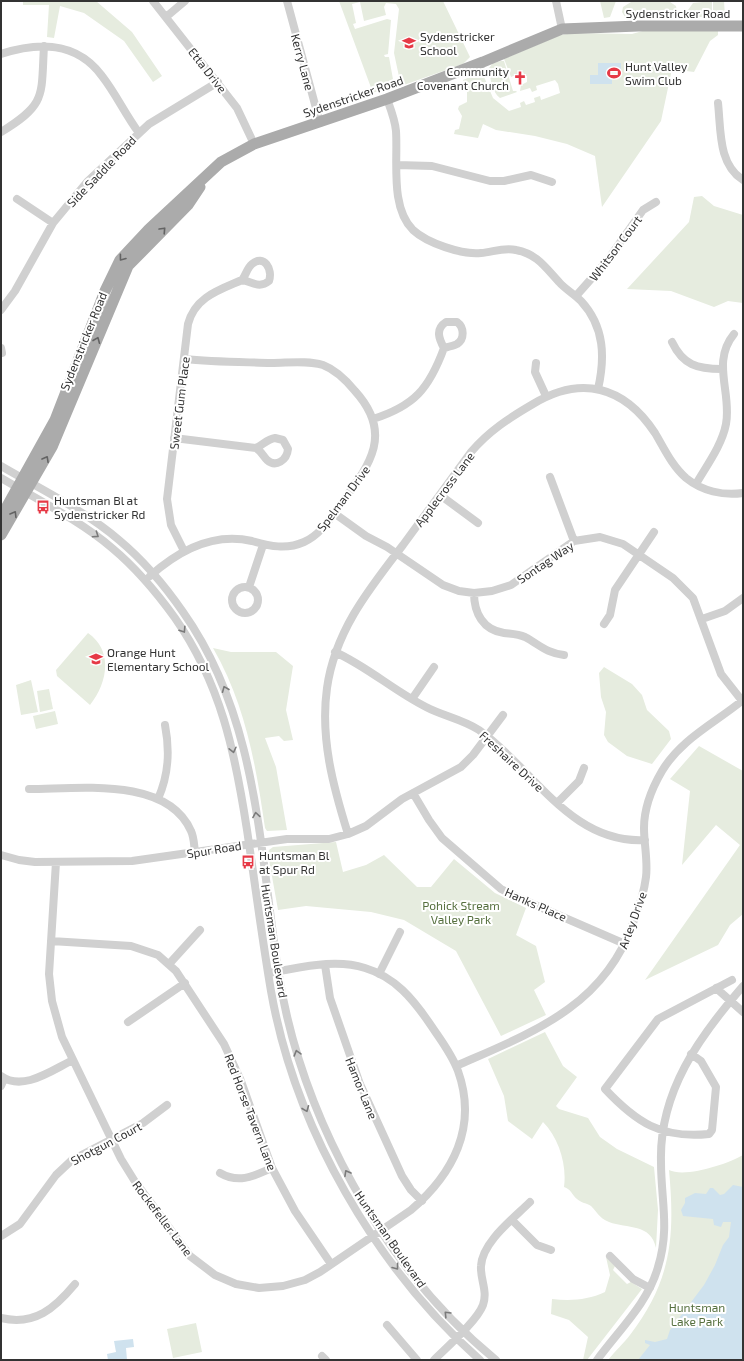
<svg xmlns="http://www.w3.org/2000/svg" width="744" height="1361" font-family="'Exo 2',sans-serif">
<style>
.green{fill:#e6ecdf}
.water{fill:#cfe2ee}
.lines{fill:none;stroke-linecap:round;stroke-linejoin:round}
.minor{stroke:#d0d0d0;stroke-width:8}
.major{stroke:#ababab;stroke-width:11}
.oneway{stroke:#636363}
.oneway2{stroke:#7a7a7a}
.labels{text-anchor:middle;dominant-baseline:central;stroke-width:4;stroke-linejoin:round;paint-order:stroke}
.street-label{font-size:12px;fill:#333;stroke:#fff}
.poi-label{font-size:12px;fill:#333;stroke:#fff;text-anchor:start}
.park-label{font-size:12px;fill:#56703f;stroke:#fff}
</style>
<rect width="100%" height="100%" fill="#fff"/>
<path class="green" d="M23,1H96L132,32L162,76L153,82L124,41L84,13L60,6L54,38L47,37L49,5H23Z
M339,1H443L470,57L463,64L401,86L394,53L399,9L396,4L386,3L384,7L386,15L364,21L360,2L352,4L356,23L353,24L355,29L387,19L391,20L388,54L384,55L385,57H389L394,85L373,93Z
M600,1H616L610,17L604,18Z
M712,1V17H689L688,10L693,3Z
M713,1H724L725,17H713Z
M631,2H670L676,6L677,13L674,17H625L622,12L623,7Z
M646,30H718V35L710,41L694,72L672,69L661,121L602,207L595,156L567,144L535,136L496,130L483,124L478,138L454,134L455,130L459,129L462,116L458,109L459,106L467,102V91L463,80L482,72L493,98L509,111L521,107L520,103L524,101L526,105L535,102L534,98L540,96L541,100L560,93L558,84L555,80L536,86L537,90L532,92L530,88L520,91L521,85L527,82V76H525L523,72L511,77L504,59L560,35L574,33L632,34Z
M501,61H504L513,91H516L517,92L500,98C492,92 490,78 489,68L493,63Z
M702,196L714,206L743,215V303L728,301L714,307L671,291L627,289L689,222L694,197Z
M88,633C114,651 107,684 90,705L57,676L56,670Z
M213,648L231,652H276L293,666L286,710L293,740L284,741L279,736L265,738L276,767L287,830L267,831L265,828C256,765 245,703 213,648Z
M604,667L632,684L642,695L647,710L669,731L671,739L652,764L627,756L608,742L604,735L606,712L601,697L599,673Z
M31,680L38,712L21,715L16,685Z
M49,689L53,709L40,712L37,691Z
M55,711L58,724L36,729L33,716Z
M699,746L743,771V914L730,925L718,945L645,980L740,845L716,825L682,865L690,791L670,779Z
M336,842L343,872L366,865L384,855L417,887H431L454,859L495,893L526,908L516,935L536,946L545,982L534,990L546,1015L501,1036L456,951L404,920L371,912L306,906L278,910L268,854L269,850L273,847Z
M545,1032L563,1066L577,1077L556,1106L559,1109L588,1118L600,1137L617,1149L654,1167L658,1210L656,1248C651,1223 627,1229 609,1222C598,1217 598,1213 591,1206C587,1203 581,1203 577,1199C572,1195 571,1189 564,1187C567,1165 559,1138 543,1122L532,1139L508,1121L504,1096L488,1059Z
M743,1155V1360H608C615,1351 624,1343 630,1335C672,1280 675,1236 669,1170C685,1178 728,1164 743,1155Z
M606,1257L615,1266L613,1270L627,1284L631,1282L642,1289L587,1360H583L588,1337L569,1320L551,1314L552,1299C571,1301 588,1300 605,1292L610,1275Z
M196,1323L202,1352L173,1358L167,1329Z"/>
<path class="water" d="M598,63H621V72H612V84H590V75H598Z
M733,1185L743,1187V1360H638L650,1345L645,1343V1340L655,1342L667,1339L670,1330L704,1285L715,1265L723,1245L729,1237L731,1222H723L721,1227L714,1225L713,1219L683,1216L681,1210L685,1203V1198L695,1193L706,1194L710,1188H713L720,1195L724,1194Z
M133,1339L134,1347L126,1348L127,1360H108L107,1354L116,1352L114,1341Z"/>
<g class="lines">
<path class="minor" d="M153,1L237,108L254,144
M287,1L320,123
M556,1L562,29
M166,17L185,1
M1,54C38,42 76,41 102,76C116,94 125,114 139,133
M387,99C391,110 395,120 396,131C398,162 390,207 413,230C427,243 462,255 481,253C493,252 504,247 516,250C537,254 545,267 559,282C565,289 574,294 581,301C605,327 605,358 598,389
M718,103C721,130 718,164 743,180
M1,132C47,104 41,96 44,46
M397,165L432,166L490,181H504L531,175L552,182
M17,199L53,223
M576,296L607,261L643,210L656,202
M1,310L15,291L53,223L87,182L149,124L218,82
M672,342C683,365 697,369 722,369
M1,348L2,353
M536,363L535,372L546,396
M373,419C414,406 429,389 444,348C448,347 453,346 457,344C465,339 464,327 457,322H446C435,329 439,339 444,348
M174,438L256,448
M275,438L283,440L288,449C287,460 276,468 267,460C263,456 261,451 256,448C263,445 267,439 275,438Z
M1,466C40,489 84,510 119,540C143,560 165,586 183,612C258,718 259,846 278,970C300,1114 383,1268 496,1360
M550,477L574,541
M1,478C38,500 79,520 112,548C136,568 157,593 175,618C221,684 235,752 247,830C255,884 262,938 271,991C295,1128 376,1268 480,1360
M696,484C707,465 722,445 726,424C732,393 711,362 734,334
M440,495L478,523
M334,513L366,536L387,547L443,585L459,591L474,593L492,591L511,585L574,541L600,537L623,544L673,578L693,598L721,674L743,702
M184,551L171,525L167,499L188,324C195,297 219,290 242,280C253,282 259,289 269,281C273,269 264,254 252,264C247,268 246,275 242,280
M150,576C178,551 213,532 252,541C270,546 286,550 304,542C320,535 330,519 340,505C368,467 395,435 355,391C346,380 336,370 323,365C307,360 288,363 271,363C242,362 213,362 184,359
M232 600a13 13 0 1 1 26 0a13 13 0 1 1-26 0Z
M249,587L263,545
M474,593C474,613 483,630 504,633C512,634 518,634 525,637C540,645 546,653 564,655
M702,619L725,611L743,598
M604,624L610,615L615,590L654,532
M335,652C368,667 394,691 426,707C443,716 462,719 479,730C533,768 570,844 645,840
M412,699L434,667
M29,789C77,789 167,776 191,831C194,837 194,845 195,852
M413,793L429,820L442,838L501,889L519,898L625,944
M158,799C169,774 170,751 165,725
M557,803L579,781L584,768
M348,834C333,786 320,738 327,688C335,631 369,589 403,545C426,514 448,483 471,452C489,431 509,418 533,404C581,375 624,386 655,433C664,448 672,466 686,478C702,491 723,496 743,493
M1,855L19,860L35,862L132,861L287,839H329L348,834L366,826L402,799L461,767L473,755L503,715
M56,862L49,974L52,1001L62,1037L121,1159L134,1180L190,1256L215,1275L236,1284L259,1288L283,1286L305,1280L320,1272L411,1210C453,1174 478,1127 458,1071C452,1054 440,1039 430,1024C413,999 395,977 365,968C334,958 300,968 268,973
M51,941L131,946L158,955L176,971L224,1044L241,1081L272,1168L295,1211L331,1264
M170,963L200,930
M325,965L330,998L360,1084L402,1176L411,1190L422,1201
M379,974L400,932
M716,988L743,1012
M128,1022L185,983
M691,1054L701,1061L716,1087L712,1130L709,1134C661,1139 636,1122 605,1089L658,1019L732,980
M456,1066C531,1033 604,1007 633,923C639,908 644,893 646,877C648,861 644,844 644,828C644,809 652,788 662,771C681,739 715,723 743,700
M1,1076C23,1092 52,1070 73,1060
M1,1086L4,1079
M220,1173C239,1184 254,1176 272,1168
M512,1220L537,1245L551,1250
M1,1236L20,1224L56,1175L72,1160L143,1123L167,1105
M610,1256L633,1279L650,1288
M1,1318C35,1326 55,1308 75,1284
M387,1325L417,1360
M322,1356L326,1360
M434,1360C447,1347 477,1321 483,1305C488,1291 480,1279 481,1266C482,1242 514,1218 530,1202
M597,1360C619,1330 648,1303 658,1267C670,1228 661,1201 661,1162C659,1092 699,1037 743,986"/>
<path class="major" d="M1,517L55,420L105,291L120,260L149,229L221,162L254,144L387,99L483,62L562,29L638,26H743
M1,535L52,447L128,266L188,205L200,187"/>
</g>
<defs><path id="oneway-chevron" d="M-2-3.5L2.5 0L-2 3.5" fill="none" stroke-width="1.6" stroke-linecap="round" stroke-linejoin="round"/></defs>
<g class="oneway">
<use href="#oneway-chevron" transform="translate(163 230) rotate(-47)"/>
<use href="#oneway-chevron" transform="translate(122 258) rotate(127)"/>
<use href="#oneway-chevron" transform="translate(97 340) rotate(-68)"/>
<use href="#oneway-chevron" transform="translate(46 459) rotate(-61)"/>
<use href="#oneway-chevron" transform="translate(14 514) rotate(-59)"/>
</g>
<g class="oneway2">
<use href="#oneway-chevron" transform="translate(96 535) rotate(34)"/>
<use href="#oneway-chevron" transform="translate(183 630) rotate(57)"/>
<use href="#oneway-chevron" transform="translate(225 689) rotate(-112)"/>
<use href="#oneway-chevron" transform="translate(233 750) rotate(77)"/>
<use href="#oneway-chevron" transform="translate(256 815) rotate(-99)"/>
<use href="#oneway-chevron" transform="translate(297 1053) rotate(-106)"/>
<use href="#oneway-chevron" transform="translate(306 1109) rotate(68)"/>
<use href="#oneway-chevron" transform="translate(347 1173) rotate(-119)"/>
<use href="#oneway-chevron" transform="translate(396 1267) rotate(53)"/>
<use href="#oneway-chevron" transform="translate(447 1314) rotate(-134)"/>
</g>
<defs>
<g id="school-bare" transform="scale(1.08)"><path d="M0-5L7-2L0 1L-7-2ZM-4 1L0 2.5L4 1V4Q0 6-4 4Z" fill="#e63946" stroke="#fff" stroke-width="2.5" paint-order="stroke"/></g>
<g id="stadium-bare" transform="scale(1.08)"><path d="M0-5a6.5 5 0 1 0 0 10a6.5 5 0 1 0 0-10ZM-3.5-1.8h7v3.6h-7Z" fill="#e63946" stroke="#fff" stroke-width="2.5" paint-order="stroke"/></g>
<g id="church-bare" transform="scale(1.08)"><path d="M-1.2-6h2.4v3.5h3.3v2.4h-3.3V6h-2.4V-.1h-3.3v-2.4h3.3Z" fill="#e63946" stroke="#fff" stroke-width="2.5" paint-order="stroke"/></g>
<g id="bus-bare" transform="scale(1.08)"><path d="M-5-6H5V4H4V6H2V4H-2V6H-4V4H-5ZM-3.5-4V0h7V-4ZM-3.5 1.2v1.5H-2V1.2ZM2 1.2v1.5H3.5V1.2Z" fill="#e63946" stroke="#fff" stroke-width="2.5" paint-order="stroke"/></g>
</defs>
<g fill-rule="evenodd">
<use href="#school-bare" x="409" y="43"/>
<use href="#stadium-bare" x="614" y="73"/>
<use href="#church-bare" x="520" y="78"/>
<use href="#bus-bare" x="43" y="507"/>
<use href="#school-bare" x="96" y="659"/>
<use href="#bus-bare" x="248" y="862"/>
</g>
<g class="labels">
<g class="street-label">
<text x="678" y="13">Sydenstricker Road</text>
<text transform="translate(303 62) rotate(75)">Kerry Lane</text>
<text transform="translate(208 70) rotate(52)">Etta Drive</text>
<text transform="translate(353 96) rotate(-19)">Sydenstricker Road</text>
<text transform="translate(101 171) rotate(-46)">Side Saddle Road</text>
<text transform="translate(615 248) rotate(-53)">Whitson Court</text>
<text transform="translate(83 341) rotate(-68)">Sydenstricker Road</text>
<text transform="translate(179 403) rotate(-83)">Sweet Gum Place</text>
<text transform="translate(444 489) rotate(-53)">Applecross Lane</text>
<text transform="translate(343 498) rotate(-53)">Spelman Drive</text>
<text transform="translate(545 562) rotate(-34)">Sontag Way</text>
<text transform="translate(512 761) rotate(43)">Freshaire Drive</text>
<text transform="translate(214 849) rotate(-9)">Spur Road</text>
<text transform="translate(536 904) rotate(24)">Hanks Place</text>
<text transform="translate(632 920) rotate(-70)">Arley Drive</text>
<text transform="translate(275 941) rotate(81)">Huntsman Boulevard</text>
<text transform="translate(362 1088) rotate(68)">Hamor Lane</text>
<text transform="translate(251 1112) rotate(69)">Red Horse Tavern Lane</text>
<text transform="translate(106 1143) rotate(-28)">Shotgun Court</text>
<text transform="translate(163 1218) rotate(53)">Rockefeller Lane</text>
<text transform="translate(391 1239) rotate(55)">Huntsman Boulevard</text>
</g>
<g class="poi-label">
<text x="420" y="36">Sydenstricker<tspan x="420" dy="14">School</tspan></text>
<text x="625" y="66">Hunt Valley<tspan x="625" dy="14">Swim Club</tspan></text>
<text x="509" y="71" text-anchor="end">Community<tspan x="509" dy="14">Covenant Church</tspan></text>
<text x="54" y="500">Huntsman Bl at<tspan x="54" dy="14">Sydenstricker Rd</tspan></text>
<text x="107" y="652">Orange Hunt<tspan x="107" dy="14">Elementary School</tspan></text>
<text x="259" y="855">Huntsman Bl<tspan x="259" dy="14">at Spur Rd</tspan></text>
</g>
<g class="park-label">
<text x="461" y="905">Pohick Stream<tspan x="461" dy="14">Valley Park</tspan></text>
<text x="697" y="1307">Huntsman<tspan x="697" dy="14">Lake Park</tspan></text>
</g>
</g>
<rect width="744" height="1361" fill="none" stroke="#333333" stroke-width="4"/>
</svg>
